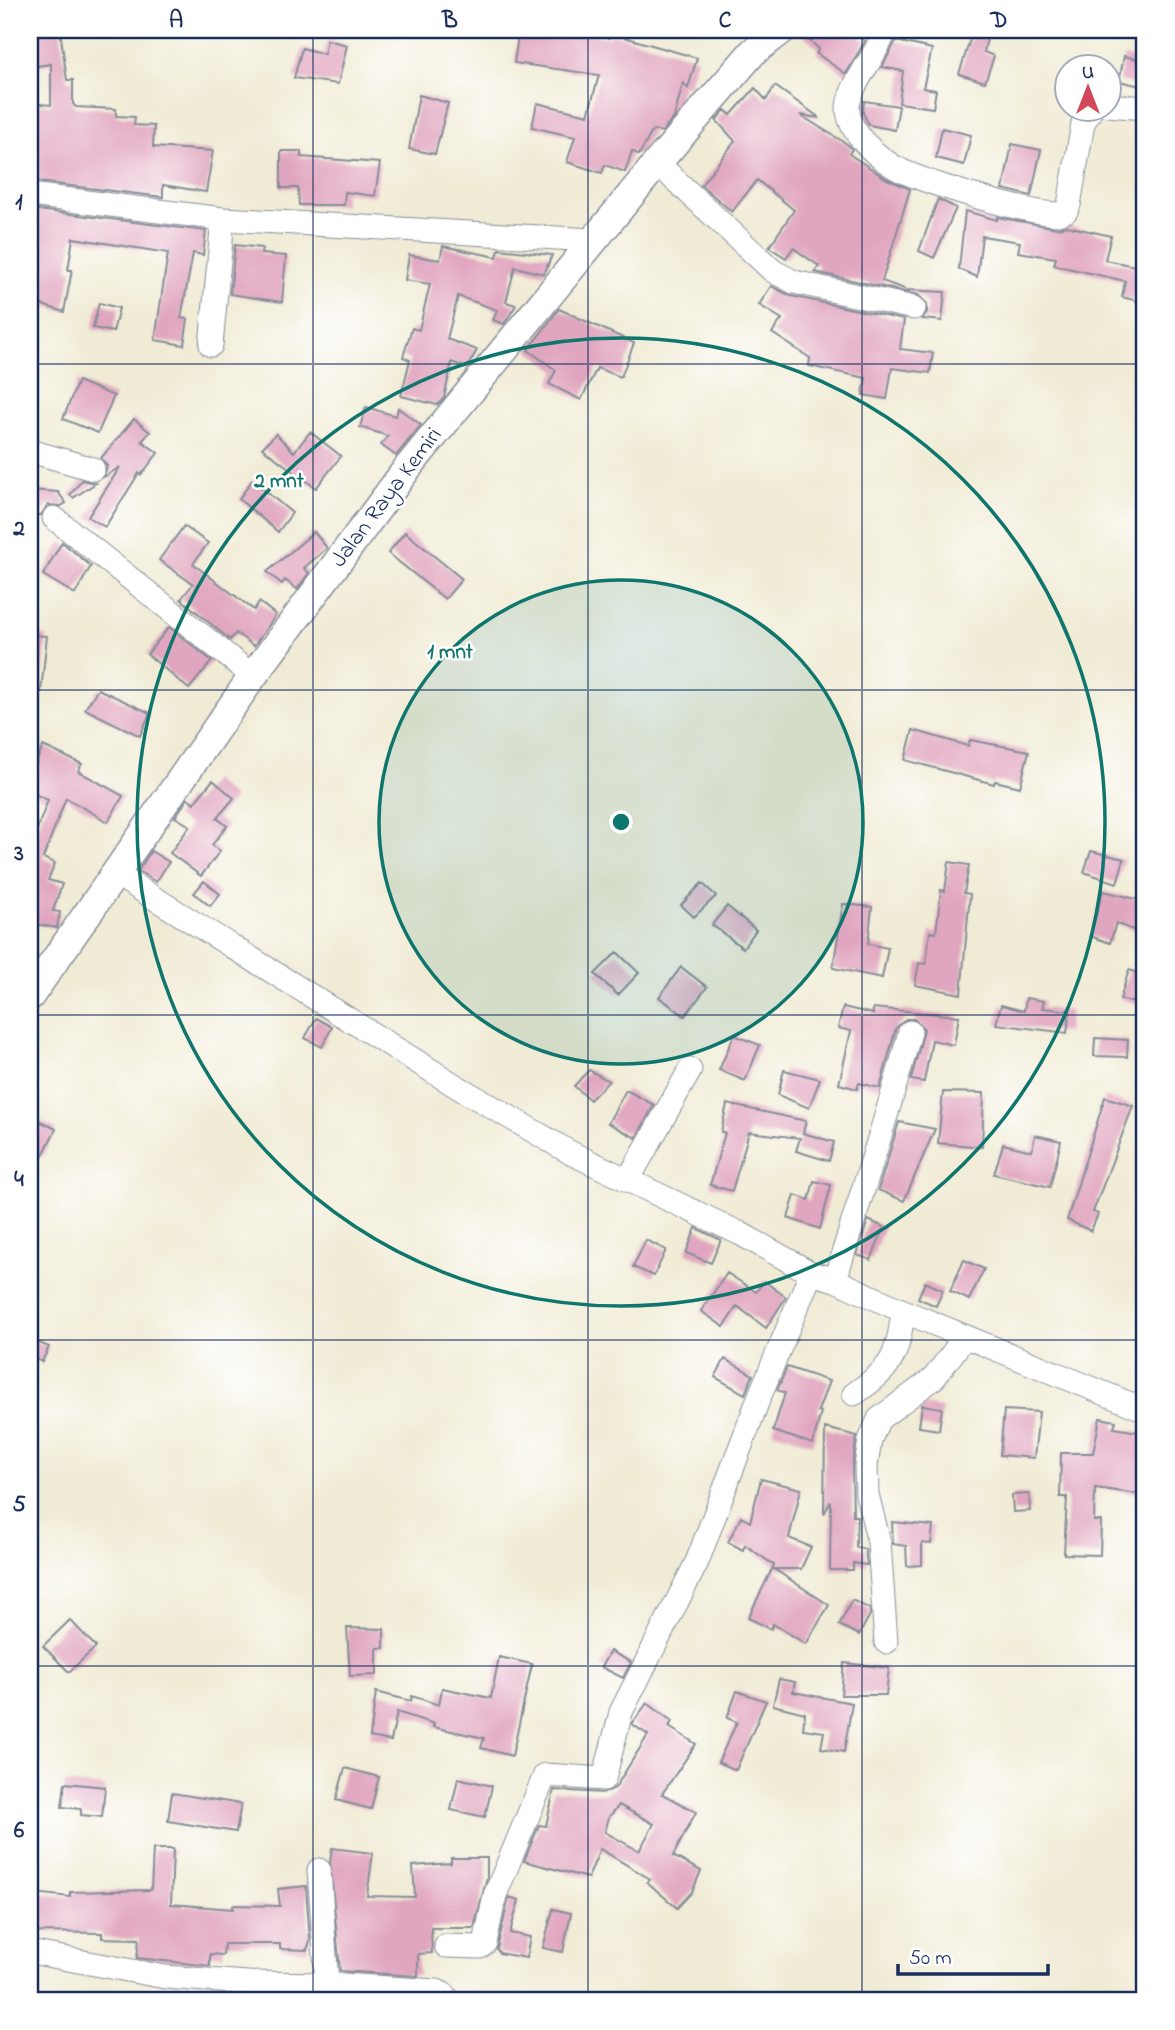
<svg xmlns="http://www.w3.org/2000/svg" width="1175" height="2030" font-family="'Indie Flower',sans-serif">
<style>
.building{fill:#e1a6bf;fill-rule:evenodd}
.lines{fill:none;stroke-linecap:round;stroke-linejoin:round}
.minor-casing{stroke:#868d99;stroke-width:25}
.tertiary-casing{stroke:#868d99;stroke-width:31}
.minor{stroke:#fff;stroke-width:23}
.tertiary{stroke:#fff;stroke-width:28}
.grid{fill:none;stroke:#1b2f5e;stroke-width:2;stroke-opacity:0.55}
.ring{fill:none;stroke:#0f766e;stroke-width:3.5}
.labels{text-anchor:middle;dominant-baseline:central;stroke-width:5;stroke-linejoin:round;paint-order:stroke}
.street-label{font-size:23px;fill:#1b2f5e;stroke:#fff}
.centre{fill:#0f766e;stroke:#fff;stroke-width:3.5}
.ring-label{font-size:21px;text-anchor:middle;font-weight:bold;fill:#0f766e;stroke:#fff;stroke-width:5;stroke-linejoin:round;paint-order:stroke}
.neatline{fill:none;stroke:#1b2f5e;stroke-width:2.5}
.grid-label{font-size:23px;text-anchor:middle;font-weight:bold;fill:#1b2f5e}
</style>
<rect width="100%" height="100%" fill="#fff"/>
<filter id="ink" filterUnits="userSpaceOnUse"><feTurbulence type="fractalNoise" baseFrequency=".0143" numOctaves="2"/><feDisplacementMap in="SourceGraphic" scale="14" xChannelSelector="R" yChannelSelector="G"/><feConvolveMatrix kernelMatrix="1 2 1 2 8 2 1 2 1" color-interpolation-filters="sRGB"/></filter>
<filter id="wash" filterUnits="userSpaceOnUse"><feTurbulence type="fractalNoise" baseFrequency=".00686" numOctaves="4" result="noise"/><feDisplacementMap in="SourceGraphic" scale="28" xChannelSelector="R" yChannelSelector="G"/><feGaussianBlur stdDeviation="1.57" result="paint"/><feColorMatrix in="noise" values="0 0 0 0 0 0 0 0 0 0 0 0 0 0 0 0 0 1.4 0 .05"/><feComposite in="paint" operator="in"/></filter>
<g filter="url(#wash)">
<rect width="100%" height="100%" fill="#f0ebd4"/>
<g id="blocks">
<path class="building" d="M30,30H60L67,80H73V104L76,107L116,109V116L135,117L134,125L154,126L153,147L213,151L206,192L163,185V197L30,181V103L51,105V64L30,67Z
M543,30H572L609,38L610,33L697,58L688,88L683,83L674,118L662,132L653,130L639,155L632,151L625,172L605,165L602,173L567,162L575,137L532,127L537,103L588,115L599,75L514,63L518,36L541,39Z
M798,30H849L865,41L846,74L816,53L819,49Z
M973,30H989L984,52L994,56L985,82L959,74Z
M327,40L347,45L338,84L294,78L302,48L324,54Z
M896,41L932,49L923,88L936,90L933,108L899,103L903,71L882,67Z
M1124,56L1145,61V87L1119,81Z
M775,86L820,118L800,115L847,144L852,149L849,154L887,179L910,189L882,281L907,290L945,292L942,321L922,319L927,312V304L918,295L815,272L819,266L793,248L786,258L769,247L794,210L757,180L732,212L701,185L735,141L716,120L725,110L731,115L755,88L766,100Z
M419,95L448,103L435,154L409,149Z
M864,101L899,106L895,130L869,125L863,113Z
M942,128L971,135L964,165L936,158Z
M1012,144L1041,150L1031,196L1003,189Z
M281,151H301V157L380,163L375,196L345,192L344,205H299L298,188H281Z
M938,199L956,208L934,258L919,251Z
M30,209L206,231L203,255L193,253L181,318L188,319L184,345L155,340L168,253L73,238L68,270H72L64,312L30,301Z
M965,211L997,220V217L1057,228L1067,226L1111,236L1105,260L1145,268L1138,301L1122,297L1125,281L1054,265L1056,258L1018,252L1020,242L982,236L977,277L959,269Z
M235,245L262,248L261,254L286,256L282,302L230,294Z
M443,246L497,257L499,249L552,255L544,274L515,267L506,302L516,305L504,324L493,320L497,310L458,296L447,339L477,350L467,368L452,362L444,398L437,405L401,396L410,360L403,357L412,328L419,330L430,284L405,280L409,255L440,260Z
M771,286L791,296L904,320L900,349L933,353L930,373L892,368L887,399L863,395L866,378L809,366L810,358L772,333L782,319L759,305Z
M99,303L119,308L113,332L93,328Z
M559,309L634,343L621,377L597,368L581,400L549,384L556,370L528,350Z
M78,381L114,396L98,433L63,419Z
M366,407L396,416L398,408L421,425L396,456L381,445L388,436L360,427Z
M134,419L150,432L142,441L158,453L141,475L139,473L105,527L88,517L120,467L104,477L107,466L101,458Z
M310,432L341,456L316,488L262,448L276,434L294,452Z
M82,480L96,483L73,498L70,495Z
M252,480L292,513L278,532L239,499Z
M30,490L58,492L66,503L61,506L48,505L41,515L30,514Z
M184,526L208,543L193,564L254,610L259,602L276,615L254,646L236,633L230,640L181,599L193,584L159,560Z
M314,532L327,548L304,568L309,573L297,589L285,580L282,584L267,572Z
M405,532L462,579L445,599L388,553Z
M62,542L91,566L75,594L43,575Z
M169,627L212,661L189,689L147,654Z
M30,635L47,636L41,692H30Z
M98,689L150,713L140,736L85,709Z
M913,730L968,746L970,740L1029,751L1020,787L995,781L994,784L905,760Z
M43,746L82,764L78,771L123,796L108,822L66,798L43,858L55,863L48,880L62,884L53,911L60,912L57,928L30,923V848L48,800L30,792V777Z
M213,780L234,798L217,818L227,826L212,845L220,851L201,876L170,853L190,826L175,817L188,798L194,803Z
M151,851L169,862L156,882L138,871Z
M1091,851L1124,859L1117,883L1084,872Z
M949,862L969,865L964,893L970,894L961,994L915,985L919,963L926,964L930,932L936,933L941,890L945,891Z
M204,881L220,894L210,906L194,893Z
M702,883L716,896L694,917L681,905Z
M1103,891L1145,901V935L1116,923L1110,943L1090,936Z
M843,904L872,907L868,944L888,948L882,978L833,968Z
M727,906L756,930L743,948L712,925Z
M617,952L639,973L618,995L595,974Z
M681,967L707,987L685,1016L659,997Z
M1129,970L1145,975V1006L1120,999Z
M1026,998L1044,1001L1042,1008L1070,1011L1067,1033L996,1024L1001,1005L1024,1011Z
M843,1007L873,1014V1008L959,1016L954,1045L932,1040L924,1082L911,1080L924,1029L914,1019H906L896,1028L880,1088L859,1083L857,1089L839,1084L851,1031L838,1028Z
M316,1018L332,1027L322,1047L305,1038Z
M734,1035L760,1045L745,1081L719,1070Z
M1095,1038L1128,1040L1127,1057L1094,1056Z
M589,1070L609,1081L590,1100L574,1086Z
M784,1070L820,1079L809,1108L778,1095Z
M626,1090L654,1105L636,1138L608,1123Z
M943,1092L984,1093L982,1147L938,1143Z
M1105,1097L1133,1106L1093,1212L1098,1214L1091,1231L1067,1220Z
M727,1104L806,1121L803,1133L834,1142L829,1161L796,1151L800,1138L749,1132L732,1191L710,1185L725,1133L721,1132Z
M30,1116L56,1129L42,1157L30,1151Z
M899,1122L935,1129L904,1201L878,1190Z
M1035,1135L1061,1141L1050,1187L994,1174L1003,1144L1032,1151Z
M814,1181L831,1185L820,1229L788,1218L795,1195L809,1200Z
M868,1220L884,1227L871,1260L857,1255Z
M696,1228L721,1240L711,1263L686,1253Z
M646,1240L666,1250L654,1276L633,1267Z
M964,1260L984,1269L969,1300L950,1291Z
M727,1273L756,1292L764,1281L786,1297L766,1328L737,1306L724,1327L701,1311Z
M925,1282L943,1290L936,1306L918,1298Z
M30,1339L49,1347L42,1362L30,1357Z
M725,1359L753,1375L745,1394L715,1377Z
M787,1367L829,1381L818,1411L821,1412L813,1444L773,1431L785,1393L777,1390Z
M922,1405L942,1408L939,1430L919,1427Z
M1004,1410L1039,1412L1034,1458L1000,1455Z
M1100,1418L1116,1421L1114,1428L1145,1433V1495L1095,1488L1094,1521H1101L1100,1555L1064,1554L1067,1497H1060L1061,1453H1093Z
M825,1428L857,1436L852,1466L853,1516H857L856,1547L865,1549L867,1565L853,1563V1570H830L831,1501L824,1514Z
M761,1479L801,1489L789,1538L811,1547L801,1569H774L829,1605L806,1644L773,1624L771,1629L748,1618L774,1565L745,1545L743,1550L728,1542L741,1517L750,1522Z
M1029,1494L1030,1511L1013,1512L1012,1495Z
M892,1522L933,1526L931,1544L922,1543V1565L907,1566L906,1546L893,1544Z
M852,1600L870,1609V1615L859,1635L839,1625Z
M70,1620L96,1647L69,1672L43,1646Z
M347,1628L384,1629V1648H377V1675L350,1676Z
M610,1651L631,1662L623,1678L601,1667Z
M499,1657L532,1664L512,1756L481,1748L484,1738L433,1727L434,1724L397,1712L391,1741L370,1737L376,1692L411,1701L412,1696L439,1705L442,1688L491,1698Z
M844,1663L889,1668L886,1695H841Z
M779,1679L795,1682L793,1692L852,1703L844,1752L821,1748L824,1732L803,1729L805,1713L773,1705Z
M737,1691L766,1701L736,1770L718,1762L737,1722L727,1718Z
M647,1703L672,1721L669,1727L696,1744L662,1794L696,1812L673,1856L701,1871L692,1892L677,1908L647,1882L650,1879L600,1849L588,1878L524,1861L539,1825L546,1826L554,1790L604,1793L615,1788L648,1735L632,1724ZM619,1805L654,1824L639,1851L605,1832L609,1817Z
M345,1768L379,1777L371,1809L336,1800Z
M458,1778L492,1786L485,1817L451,1810Z
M65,1783L105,1787L102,1817L81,1815V1809L62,1807Z
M172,1793L241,1804L236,1832L168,1821Z
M332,1848L373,1853L367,1896L415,1897L413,1866L451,1863V1858H487V1877L474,1928H431L432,1953L418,1954V1976L340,1971L330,1862Z
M153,1849H173L171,1904L233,1909V1905L280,1906L278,1889L306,1886L310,1941L307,1950L280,1949V1944H224L223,1955L210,1954V1966L137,1958L139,1939L102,1938V1933L30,1932L34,1893L70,1897V1892L151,1890Z
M509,1897L519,1900L510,1933L530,1937L526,1958L499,1953L497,1949Z
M553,1909L571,1913L563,1952L543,1948Z"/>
</g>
</g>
<g filter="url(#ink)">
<use href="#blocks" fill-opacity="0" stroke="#868d99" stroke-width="2"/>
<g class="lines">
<g class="minor-casing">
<path id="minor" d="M885,30C878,54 850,84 848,107C847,133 881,161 902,171C934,185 1024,213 1058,214L1066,211L1069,205L1083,123L1092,108
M1108,105L1145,108
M657,163L773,271L794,282L914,308
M30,195L223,219L593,240
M211,345L223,219
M30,451L93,469
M54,518L253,676
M114,873L456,1086L571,1153L741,1234L811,1273L835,1280L903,1311C898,1357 892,1368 854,1394
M628,1180L690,1070
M835,1280C860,1197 888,1116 910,1032
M903,1311L1145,1410
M886,1642L879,1542L867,1494L866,1466L870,1440L879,1419L934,1378L964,1338
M446,1946L480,1947L485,1943L495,1895L545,1775L604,1779L621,1712L697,1562L760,1395L811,1273
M30,1952L165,1977L248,1983L327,1984L319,1870
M327,1984L437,1991L445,1995L447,2000"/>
</g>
<g class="tertiary-casing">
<path id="tertiary" d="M30,996L253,676L409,466L657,163L753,52L782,30"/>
</g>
<use href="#minor" class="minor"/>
<use href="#tertiary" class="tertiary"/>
</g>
</g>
<path class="grid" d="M313,30V2000M588,30V2000M862,30V2000M30,364H1145M30,690H1145M30,1015H1145M30,1340H1145M30,1666H1145"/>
<circle cx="621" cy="822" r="242" fill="#0f766e" fill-opacity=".12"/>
<g class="ring">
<circle cx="621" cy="822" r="242"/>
<circle cx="621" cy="822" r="484"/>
</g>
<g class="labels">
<g class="street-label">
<text transform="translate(387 498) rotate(-53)">Jalan Raya Kemiri</text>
</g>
</g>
<circle cx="621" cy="822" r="10" class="centre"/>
<g class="ring-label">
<text x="279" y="487">2 mnt</text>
<text x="450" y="658">1 mnt</text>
</g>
<rect width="1175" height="2030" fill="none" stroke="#fff" stroke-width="77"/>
<g transform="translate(1088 88)"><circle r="33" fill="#ffffff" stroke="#a4acbf" stroke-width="2"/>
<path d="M0-5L12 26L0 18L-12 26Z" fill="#d1495b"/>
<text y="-10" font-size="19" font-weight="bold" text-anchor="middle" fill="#1b2f5e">U</text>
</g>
<path d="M898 1964v10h150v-10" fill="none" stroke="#1b2f5e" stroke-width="3.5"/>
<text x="909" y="1964" font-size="21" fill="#1b2f5e" stroke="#ffffff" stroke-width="5" paint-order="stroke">50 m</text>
<rect x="38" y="38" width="1098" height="1954" class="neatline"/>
<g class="grid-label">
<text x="176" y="27">A</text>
<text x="450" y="27">B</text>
<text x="725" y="27">C</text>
<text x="999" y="27">D</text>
<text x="19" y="209">1</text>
<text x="19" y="535">2</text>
<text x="19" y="860">3</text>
<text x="19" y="1186">4</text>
<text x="19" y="1511">5</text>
<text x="19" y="1837">6</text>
</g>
</svg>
